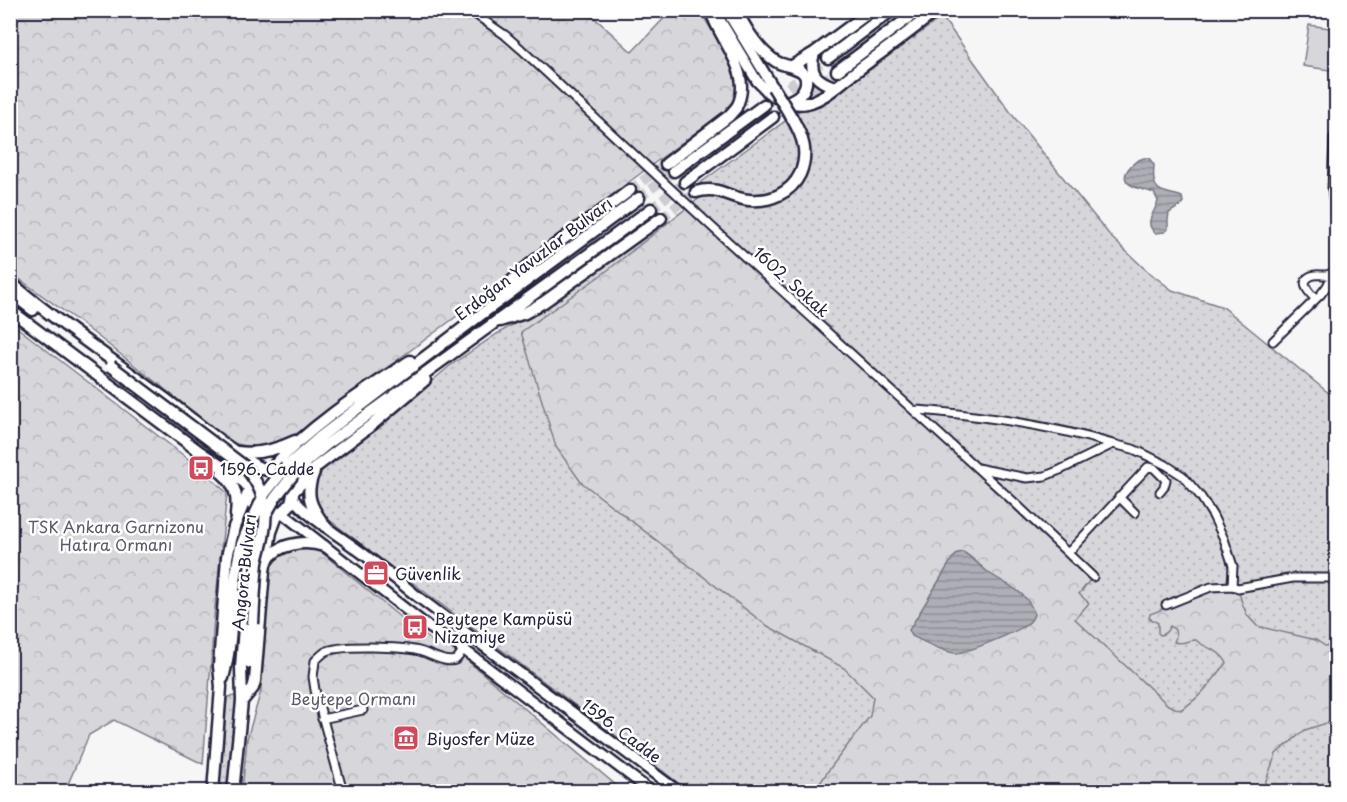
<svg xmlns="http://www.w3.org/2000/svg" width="1347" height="802" font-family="'Playpen Sans',sans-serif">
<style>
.grass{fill:url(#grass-dots);stroke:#7c7c8b;stroke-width:1.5}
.forest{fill:url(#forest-crowns);stroke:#7c7c8b;stroke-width:1.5}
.pitch{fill:#d7d7db;stroke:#7c7c8b;stroke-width:1.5}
.water{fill:url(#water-rules);stroke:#767685;stroke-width:1.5}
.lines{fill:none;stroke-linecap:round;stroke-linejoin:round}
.primary-tunnel{stroke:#ccccd1;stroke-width:10;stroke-dasharray:10 5;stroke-linecap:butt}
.minor-casing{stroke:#22223b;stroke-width:11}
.secondary-casing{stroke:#22223b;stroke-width:14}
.primary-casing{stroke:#22223b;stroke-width:15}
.minor{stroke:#fff;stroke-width:7}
.secondary{stroke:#fff;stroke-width:9}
.primary{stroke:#fff;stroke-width:10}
.primary-bridge-casing{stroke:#22223b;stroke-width:15;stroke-linecap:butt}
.primary-bridge{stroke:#fff;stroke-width:10}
.labels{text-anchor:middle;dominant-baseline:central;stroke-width:5;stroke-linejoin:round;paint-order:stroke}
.street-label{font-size:16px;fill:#22223b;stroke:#fff}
.poi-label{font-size:16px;fill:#22223b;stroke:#fff;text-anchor:start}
.park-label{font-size:16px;fill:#58586b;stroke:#fff}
</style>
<defs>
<pattern id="grass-dots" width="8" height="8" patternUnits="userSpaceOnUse" patternTransform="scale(1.5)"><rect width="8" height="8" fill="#d7d7db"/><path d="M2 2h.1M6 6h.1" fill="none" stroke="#b8b8bd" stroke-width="1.8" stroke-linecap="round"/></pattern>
<pattern id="forest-crowns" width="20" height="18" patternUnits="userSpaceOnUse" patternTransform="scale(1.5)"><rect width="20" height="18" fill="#d7d7db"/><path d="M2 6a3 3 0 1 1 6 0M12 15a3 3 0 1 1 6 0" fill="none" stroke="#b8b8bd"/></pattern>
<pattern id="water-rules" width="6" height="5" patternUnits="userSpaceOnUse" patternTransform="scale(1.5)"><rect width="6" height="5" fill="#aeaeb7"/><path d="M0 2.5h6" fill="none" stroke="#8d8d96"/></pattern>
</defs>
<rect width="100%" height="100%" fill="#f6f6f7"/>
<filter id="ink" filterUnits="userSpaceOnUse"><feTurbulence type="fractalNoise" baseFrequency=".0167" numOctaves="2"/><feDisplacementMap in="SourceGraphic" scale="12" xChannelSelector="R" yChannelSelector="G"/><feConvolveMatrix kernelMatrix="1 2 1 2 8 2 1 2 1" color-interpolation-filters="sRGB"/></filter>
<g filter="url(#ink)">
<path class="grass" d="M901,11H907L832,66L831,63Z
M942,17L1014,117L1112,238L1145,269L1172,290L1223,307L1336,399V791H689L324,516L318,510L315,500L314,484L324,467L375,429L451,365L497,334L563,296L662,222L667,223L701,197L692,189L803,108L820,106Z
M236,696L228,791L218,792L227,697Z"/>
<path class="forest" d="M10,11H587L632,52L671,11H700C711,30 737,67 737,89C736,98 731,104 726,110L625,185L509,275L491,291L298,433C279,442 258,451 237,444C231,442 226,437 220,433L86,327L11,273Z
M688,207L897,399L1090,580L1079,594L1089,603L1075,619L1168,705L1180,710C1199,700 1213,679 1227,663C1219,648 1207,650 1196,640C1187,640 1184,645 1174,642L1176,637L1175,630L1170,626C1168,630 1166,634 1160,635L1158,633V623L1149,618L1150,614L1212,590L1238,588L1242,603L1247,615L1257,626L1316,640L1325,646H1331L1336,641V720L1305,730L1276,754L1262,791H815L828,771L870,716L873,697L844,668L766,625L581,482L556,447L521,332L604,273Z
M10,322L187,458L211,478L227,493L214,617L211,663L203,764L114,720L89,735L65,791H11Z
M315,547L406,622L435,643L450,646L623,791L242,792L247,739L261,691L262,635L271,564C271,562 276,556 277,555C285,549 305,548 315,547Z"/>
<path class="pitch" d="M1309,25L1336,29V71L1303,66Z"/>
<path class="water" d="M1144,158H1149L1154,165C1154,170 1153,175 1154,180C1156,195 1172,192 1182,197L1183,202L1180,206L1169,213L1168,220V229L1165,232L1155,233C1143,222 1155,213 1158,201L1154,193C1147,190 1138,189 1131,185C1116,176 1134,161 1144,158Z
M963,552C972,557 980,566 989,573C1006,585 1029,592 1034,614C1033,619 1030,622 1026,625C1016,632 967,653 956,653C945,653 922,641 912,636L909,630L952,559L958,553Z"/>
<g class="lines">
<path class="primary-tunnel" d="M764,105L828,58
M773,117L837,71
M630,190L666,164
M639,198L674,171
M651,209L685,182
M661,218L696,192"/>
<g class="minor-casing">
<path id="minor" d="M469,10L505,35L521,49L712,227L1013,501L1093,577
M1334,137L1332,189L1336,221
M1316,299C1310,294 1298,282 1311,276C1320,272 1324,279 1335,271
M1273,341L1321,294L1327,286L1336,268
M914,410C937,411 959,414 982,417C1027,423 1070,431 1113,444
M977,468L1027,478L1045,476L1060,470L1113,444L1133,449L1144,454L1166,465L1183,476L1201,497L1213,516L1224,539L1233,566L1232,586L1238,588L1293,578H1336
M1119,497L1135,513
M1068,553L1148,467L1154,468L1166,480L1164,487L1160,492
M1166,605L1211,587L1232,586
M322,719L363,710
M135,792L138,790L141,792
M343,792L315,690L313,677L315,661C318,658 322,654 325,652C339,644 403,647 419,651C428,653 446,664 455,660C459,658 461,653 463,649"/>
</g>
<g class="secondary-casing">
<path id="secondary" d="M710,10C720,43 755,74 736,108
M714,10L757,81L768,92
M726,10L773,87
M292,497C305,514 329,529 347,542C371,559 395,578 418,597L679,792
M281,512L426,625L463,649L652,792"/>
</g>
<g class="primary-casing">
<path id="primary" d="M736,10C745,27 755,45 770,57C774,60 777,63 782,64C793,68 811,69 805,87C802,95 796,98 788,102
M814,53C808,74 817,81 835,87
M828,58L892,10
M792,66L814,53L872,10
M837,71L919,10
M768,92C779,100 793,106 807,103C825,99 840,83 854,73C882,52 910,32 937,10
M666,164L729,116L736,108
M674,171L764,105
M685,182L773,117
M696,192C719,185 728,198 749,200C770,202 791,193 800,174C809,153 803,137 792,118
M10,282C58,323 110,358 160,395C192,418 222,445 256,466C266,472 277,469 285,476C288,479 291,483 292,488C300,519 247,526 249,488L244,482L200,452L10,310
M10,292L33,310
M497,296C535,254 586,225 630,190
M500,321L525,313L544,302L661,218
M237,452C258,455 276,450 295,441
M286,467L320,437L483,313L639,198
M270,470C309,426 361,393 410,361
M314,472C304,495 311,507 325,526
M222,473C236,485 238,497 236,515
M293,475L310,458L326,445L651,209
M293,492L317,466L373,424L425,380
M266,562C277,543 305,540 324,546
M250,663L253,624
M223,678C235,635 230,589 241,547C244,538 248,529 252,521
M242,701L253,688L255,681L264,571L271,532L278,513
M213,792L221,687L219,666L227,557L234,527L249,491
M233,792L242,701L241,667L247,586L254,547L261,526"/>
</g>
<use href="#minor" class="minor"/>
<use href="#secondary" class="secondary"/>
<use href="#primary" class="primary"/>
<g class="primary-bridge-casing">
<path id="primary-bridge" d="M773,87L792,118
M111,366L244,466C261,485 269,505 264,531C263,542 259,552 257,563C255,583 254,604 253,624
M266,514L275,498L293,475
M252,521L265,493L286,467"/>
</g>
<use href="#primary-bridge" class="primary-bridge"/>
</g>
</g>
<defs>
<g id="bus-square" transform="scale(1.35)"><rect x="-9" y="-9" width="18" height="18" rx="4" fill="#d1495b" stroke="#fff"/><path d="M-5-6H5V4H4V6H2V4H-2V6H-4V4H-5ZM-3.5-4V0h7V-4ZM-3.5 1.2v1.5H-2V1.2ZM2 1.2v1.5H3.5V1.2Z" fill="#fff"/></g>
<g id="office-square" transform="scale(1.35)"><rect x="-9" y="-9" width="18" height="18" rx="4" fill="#d1495b" stroke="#fff"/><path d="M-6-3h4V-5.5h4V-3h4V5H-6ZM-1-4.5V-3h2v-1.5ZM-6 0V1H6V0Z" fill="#fff"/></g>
<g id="museum-square" transform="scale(1.35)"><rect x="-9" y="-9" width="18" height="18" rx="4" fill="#d1495b" stroke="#fff"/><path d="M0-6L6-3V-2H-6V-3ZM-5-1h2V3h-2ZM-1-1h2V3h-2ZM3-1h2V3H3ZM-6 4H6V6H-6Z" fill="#fff"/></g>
</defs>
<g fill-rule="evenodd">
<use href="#bus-square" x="201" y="468"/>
<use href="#office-square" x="376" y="573"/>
<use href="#bus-square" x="415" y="627"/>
<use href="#museum-square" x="406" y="738"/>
</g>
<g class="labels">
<g class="street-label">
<text transform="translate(533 258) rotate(-37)">Erdoğan Yavuzlar Bulvarı</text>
<text transform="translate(792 281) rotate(42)">1602. Sokak</text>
<text transform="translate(243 572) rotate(-84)">Angora Bulvarı</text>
<text transform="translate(622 730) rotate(37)">1596. Cadde</text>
</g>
<g class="poi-label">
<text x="220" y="468">1596. Cadde</text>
<text x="395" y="573">Güvenlik</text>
<text x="434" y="618">Beytepe Kampüsü<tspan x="434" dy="18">Nizamiye</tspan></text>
<text x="426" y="738">Biyosfer Müze</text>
</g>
<g class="park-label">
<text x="116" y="526">TSK Ankara Garnizonu<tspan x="116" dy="18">Hatıra Ormanı</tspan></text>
<text x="353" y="698">Beytepe Ormanı</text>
</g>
</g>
<rect width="1347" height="802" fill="none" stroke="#fff" stroke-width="36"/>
<rect x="18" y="18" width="1311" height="766" fill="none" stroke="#22223b" stroke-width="2" filter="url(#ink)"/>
</svg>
